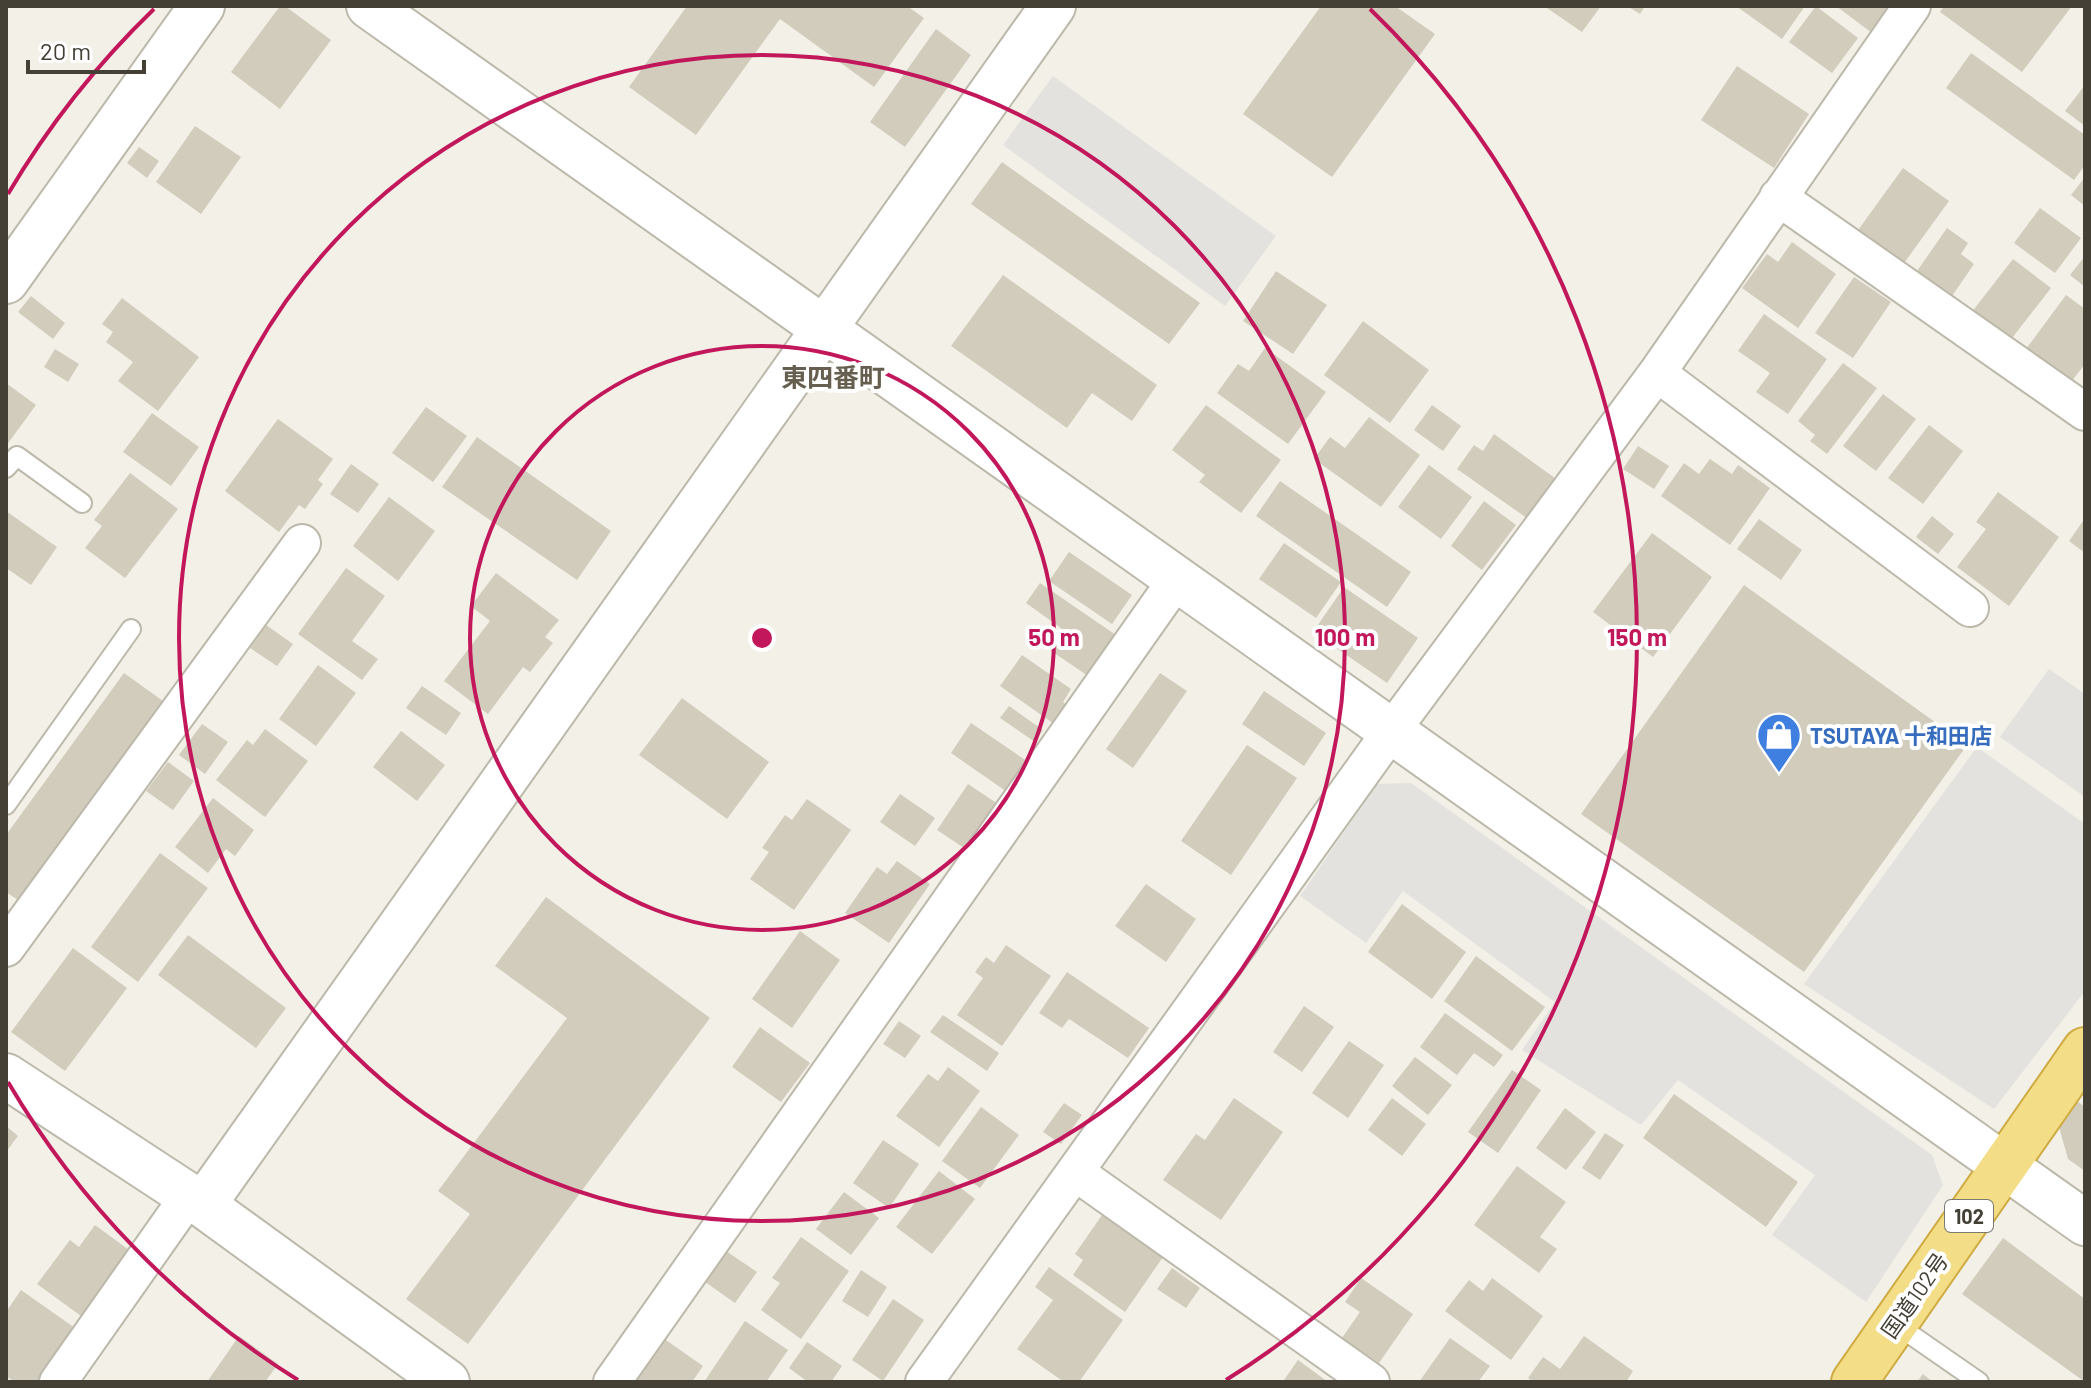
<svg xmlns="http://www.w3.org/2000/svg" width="2091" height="1388" font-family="Barlow,'Noto Sans JP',sans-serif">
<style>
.parking{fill:#e3e2de}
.building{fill:#d2ccbd}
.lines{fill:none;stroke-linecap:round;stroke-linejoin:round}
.service-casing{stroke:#bcb8aa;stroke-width:22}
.minor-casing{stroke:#bcb8aa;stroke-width:40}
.tertiary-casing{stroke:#bcb8aa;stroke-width:48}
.trunk-casing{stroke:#cfab43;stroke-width:48}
.service{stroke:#fff;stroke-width:18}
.minor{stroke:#fff;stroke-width:36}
.tertiary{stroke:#fff;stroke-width:44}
.trunk{stroke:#f3de87;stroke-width:44}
.ring{fill:none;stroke:#c2185b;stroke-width:4}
.labels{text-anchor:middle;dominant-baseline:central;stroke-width:8;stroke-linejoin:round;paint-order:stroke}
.shield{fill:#fff;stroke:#7c7972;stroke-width:2}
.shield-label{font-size:20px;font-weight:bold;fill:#444036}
.shop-label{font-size:22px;font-weight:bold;fill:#366cbe;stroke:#fff;text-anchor:start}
.street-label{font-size:22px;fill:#444036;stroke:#fff}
.quarter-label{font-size:26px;font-weight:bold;fill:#665f4f;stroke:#fff}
.centre{fill:#c2185b;stroke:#fff;stroke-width:4}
.ring-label{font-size:24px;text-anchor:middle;font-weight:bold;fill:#c2185b;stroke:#fff;stroke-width:8;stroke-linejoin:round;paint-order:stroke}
</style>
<rect width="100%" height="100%" fill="#f2f0e7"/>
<path class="parking" d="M1053,76L1276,236L1225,306L1003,145Z
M2049,669L2085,694V797L2000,737Z
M1977,747L2085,824V991L1994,1109L1804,984Z
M1411,783L1932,1155L1943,1185L1866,1302L1772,1235L1815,1175L1678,1080L1641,1125L1522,1050L1555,1002L1403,891L1366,943L1300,896L1377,784Z"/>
<path class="building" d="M280,6H285L331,40L280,109L231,72Z
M687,6H907L924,18L874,87L780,19L696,135L629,87Z
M1321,6H1395L1435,34L1332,177L1243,114Z
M1544,6H1601L1582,32Z
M1627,6H1645L1640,14Z
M1736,6H1805L1782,39Z
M1816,6L1858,38L1832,73L1789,42Z
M1836,6H1893L1872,33Z
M1944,6H2072L2022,72L1940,12Z
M936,29L971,55L905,147L870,122Z
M1971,53L2085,135V165L2074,180L1946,88Z
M1737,66L1809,114L1774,168L1701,120Z
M2085,85V126L2065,111Z
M195,126L241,157L201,214L156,182Z
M139,147L159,161L147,178L127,163Z
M1002,162L1200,303L1169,344L971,204Z
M1903,168L1949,201L1899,270L1853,237Z
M2085,177V206L2071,195Z
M2040,208L2081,238L2055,273L2014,243Z
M1947,228L1968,243L1961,254L1974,264L1950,299L1915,274Z
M1792,242L1836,274L1798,328L1742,288L1767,254L1778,262Z
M2085,256V287L2070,275Z
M2013,259L2051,288L2009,342L1971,313Z
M1276,271L1327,305L1293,354L1243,321Z
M1003,275L1157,385L1132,421L1092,393L1067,428L951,346Z
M1854,277L1891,302L1853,358L1815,333Z
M2066,295L2085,309V364L2071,382L2026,349Z
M31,296L65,323L53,339L18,312Z
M122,298L199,357L158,411L118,381L133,362L106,342L113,332L102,324Z
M1764,314L1827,359L1788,414L1756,392L1770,373L1738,351Z
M1363,321L1429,370L1390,423L1324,375Z
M1265,348L1326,392L1288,444L1217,393L1238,364L1249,371Z
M55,349L79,364L68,382L44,367Z
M1843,363L1877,388L1827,454L1810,441L1815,435L1798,421Z
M6,383L36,405L6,446Z
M1883,394L1916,419L1876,471L1843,446Z
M1206,405L1281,460L1241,513L1199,482L1205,475L1172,450Z
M1432,405L1461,426L1443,451L1414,430Z
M426,407L467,436L433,482L392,453Z
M152,413L199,447L171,486L123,452Z
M1369,417L1420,455L1381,507L1314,459L1330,437L1345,448Z
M278,419L333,459L318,480L323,484L305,509L299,505L279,532L225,491Z
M1929,425L1963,451L1923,504L1888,478Z
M1494,434L1559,481L1531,521L1457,469L1474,445L1483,451Z
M477,437L611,531L577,580L442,487Z
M1638,446L1669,466L1654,489L1623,469Z
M1710,459L1732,474L1738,465L1770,488L1730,545L1661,496L1684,463L1699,474Z
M351,464L379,484L358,513L330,494Z
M1429,465L1472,497L1441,539L1398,507Z
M130,473L178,509L125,578L85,548L102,526L94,520Z
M1280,481L1411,572L1387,607L1256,516Z
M1998,492L2059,537L2009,606L1957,567L1986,529L1976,522Z
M389,497L435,531L398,581L353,546Z
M1484,501L1516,525L1482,570L1451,546Z
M6,511L57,547L31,585L6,568Z
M1932,516L1954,534L1938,554L1916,537Z
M2085,518V553L2069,541Z
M1759,519L1802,550L1781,580L1737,549Z
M1652,533L1712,577L1653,657L1593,612Z
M1284,543L1341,582L1316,618L1259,579Z
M1069,552L1132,595L1112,624L1049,581Z
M346,568L385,596L352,641L378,659L362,680L298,634Z
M496,573L559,620L545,637L553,643L530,672L523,667L488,714L444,681L490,621L471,606Z
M1040,583L1116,635L1088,676L1047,648L1061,628L1026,603Z
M1744,585L1967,745L1804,972L1581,814Z
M1344,587L1418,638L1387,683L1313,632Z
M266,625L293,644L277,666L250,648Z
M1022,655L1071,689L1063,702L1070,708L1057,726L1000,686Z
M318,665L356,693L316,746L279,719Z
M124,673L163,701L18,900L6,892V835Z
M1160,673L1187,691L1133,768L1106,749Z
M422,686L461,713L446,735L406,708Z
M1264,691L1326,733L1304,766L1242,724Z
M682,698L769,762L727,819L639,755Z
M1009,706L1043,730L1035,742L1000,718Z
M971,723L1031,764L1010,794L951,753Z
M202,724L228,742L205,774L179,755Z
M265,729L308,761L265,817L216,780L247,740L253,745Z
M401,731L445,765L417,801L373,767Z
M1247,745L1297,778L1231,875L1181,841Z
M168,762L194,781L173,810L146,791Z
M968,784L1001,806L970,852L937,830Z
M900,794L935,818L915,846L880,822Z
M213,798L254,830L235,856L226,849L208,873L175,847Z
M807,799L851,830L794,910L750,879L769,852L762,848L785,815L792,820Z
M160,853L208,888L138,982L91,947Z
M897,861L930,884L889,943L845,913L877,867L887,874Z
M1146,884L1196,919L1166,962L1115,926Z
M546,897L710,1018L468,1344L406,1299L470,1214L438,1191L567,1018L495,966Z
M1402,904L1466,952L1432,999L1368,952Z
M800,931L840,960L792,1028L752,999Z
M188,935L286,1008L256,1048L158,975Z
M1006,945L1051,976L1002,1046L957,1015L983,978L975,972L986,957L994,963Z
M73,948L127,988L65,1071L11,1032Z
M1476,956L1545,1007L1512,1051L1444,1001Z
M1067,972L1149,1028L1128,1058L1069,1019L1062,1028L1039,1013Z
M1304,1006L1334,1027L1302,1072L1273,1052Z
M1445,1013L1503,1055L1494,1067L1474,1053L1457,1075L1420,1047Z
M943,1015L999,1053L987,1071L930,1032Z
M899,1021L921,1036L905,1058L883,1044Z
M760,1027L810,1063L781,1102L732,1067Z
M1349,1041L1384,1065L1348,1118L1312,1093Z
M1415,1057L1452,1085L1428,1115L1392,1086Z
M948,1067L980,1091L939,1147L896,1116L928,1074L938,1081Z
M1512,1070L1541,1090L1498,1153L1468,1132Z
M1674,1094L1798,1182L1766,1227L1643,1138Z
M1234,1098L1283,1132L1221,1220L1163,1180L1196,1134L1205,1140Z
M1392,1098L1426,1124L1402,1156L1368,1130Z
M2077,1101L2085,1107V1171L2068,1159L2059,1127Z
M1064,1103L1082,1115L1061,1144L1043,1132Z
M981,1107L1019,1135L980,1188L942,1161Z
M1565,1108L1596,1132L1566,1170L1536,1148Z
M6,1126L18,1136L6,1152Z
M1605,1133L1624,1145L1600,1180L1582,1168Z
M883,1140L919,1164L889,1208L853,1183Z
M1517,1166L1566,1202L1540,1237L1557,1249L1539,1273L1474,1225Z
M939,1171L975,1199L932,1254L896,1227Z
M844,1192L879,1218L851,1255L816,1229Z
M1102,1215L1163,1257L1125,1312L1073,1275L1083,1260L1075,1254Z
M95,1225L129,1250L81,1316L37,1284L70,1240L79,1247Z
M801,1237L849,1271L801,1339L761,1310L780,1283L772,1278Z
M2003,1238L2085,1299V1382L1962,1294Z
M726,1251L757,1272L735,1303L705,1282Z
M1049,1267L1123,1320L1079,1382H1064L1017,1349L1053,1300L1035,1287Z
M1172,1268L1200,1288L1186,1308L1157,1289Z
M861,1270L887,1287L868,1317L842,1301Z
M1361,1278L1413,1314L1379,1363L1342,1338L1360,1312L1345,1302Z
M1492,1278L1543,1316L1511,1360L1445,1311L1469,1280L1483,1291Z
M21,1290L75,1328L37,1382H15L6,1376V1312Z
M893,1299L924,1320L883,1381L852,1360Z
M745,1321L788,1350L766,1382H704Z
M239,1336L278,1364L265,1382H207Z
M1584,1336L1633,1371L1626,1382H1533L1528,1378L1543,1357L1560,1369Z
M663,1338L703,1366L692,1382H633Z
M1450,1338L1490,1366L1478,1382H1419Z
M807,1342L842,1366L831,1382H808L789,1368Z
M1298,1360L1328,1382H1287L1284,1380Z
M1923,1374L1933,1382H1917Z"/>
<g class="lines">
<g class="service-casing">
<path id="service" d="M6,468L17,456L82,503
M6,805L131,629
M1894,1323L1979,1382"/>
</g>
<g class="minor-casing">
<path id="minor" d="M1778,197L2085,412
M1657,373L1970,608
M6,948L302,543
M1075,1172L1371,1382
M58,1382L189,1196
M612,1382L1177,579
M924,1382L1392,730L1657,373L1912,6"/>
</g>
<g class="tertiary-casing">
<path id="tertiary" d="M369,6L2085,1223
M6,281L202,6
M6,1076L203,1205L447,1382
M203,1205L1053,6"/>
</g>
<g class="trunk-casing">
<path id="trunk" d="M1854,1382L2085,1050"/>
</g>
<use href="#service" class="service"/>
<use href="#minor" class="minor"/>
<use href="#tertiary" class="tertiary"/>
<use href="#trunk" class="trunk"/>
</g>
<g class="ring">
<circle cx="762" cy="638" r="292"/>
<circle cx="762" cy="638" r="583"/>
<path d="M298 1380A875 875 0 0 1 8 1082M8 194A875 875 0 0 1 154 9M1370 9A875 875 0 0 1 1226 1380"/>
</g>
<defs>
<g id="shop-pin" transform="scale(2.3)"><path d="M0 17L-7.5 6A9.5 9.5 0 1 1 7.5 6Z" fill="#3f7fe0" stroke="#fff"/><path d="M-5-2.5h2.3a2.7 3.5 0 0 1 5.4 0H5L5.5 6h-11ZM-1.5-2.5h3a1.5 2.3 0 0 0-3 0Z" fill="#fff"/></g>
</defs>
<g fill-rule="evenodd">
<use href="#shop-pin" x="1779" y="735"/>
</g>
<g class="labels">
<rect class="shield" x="1945" y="1200" width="48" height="32" rx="6"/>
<g class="shield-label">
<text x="1969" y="1216">102</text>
</g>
<g class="shop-label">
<text x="1810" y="735">TSUTAYA 十和田店</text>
</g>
<g class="street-label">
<text transform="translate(1914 1295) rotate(-55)">国道102号</text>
</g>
<g class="quarter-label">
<text x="833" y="376">東四番町</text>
</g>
</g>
<circle cx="762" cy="638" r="12" class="centre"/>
<g class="ring-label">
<text x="1054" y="646">50 m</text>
<text x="1345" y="646">100 m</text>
<text x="1637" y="646">150 m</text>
</g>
<rect width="2091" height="1388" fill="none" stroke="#444036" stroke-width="16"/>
<path d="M28 60v12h116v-12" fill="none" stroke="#444036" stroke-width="4"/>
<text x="40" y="60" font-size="24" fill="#444036" stroke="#ffffff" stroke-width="6" paint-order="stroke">20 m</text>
</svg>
